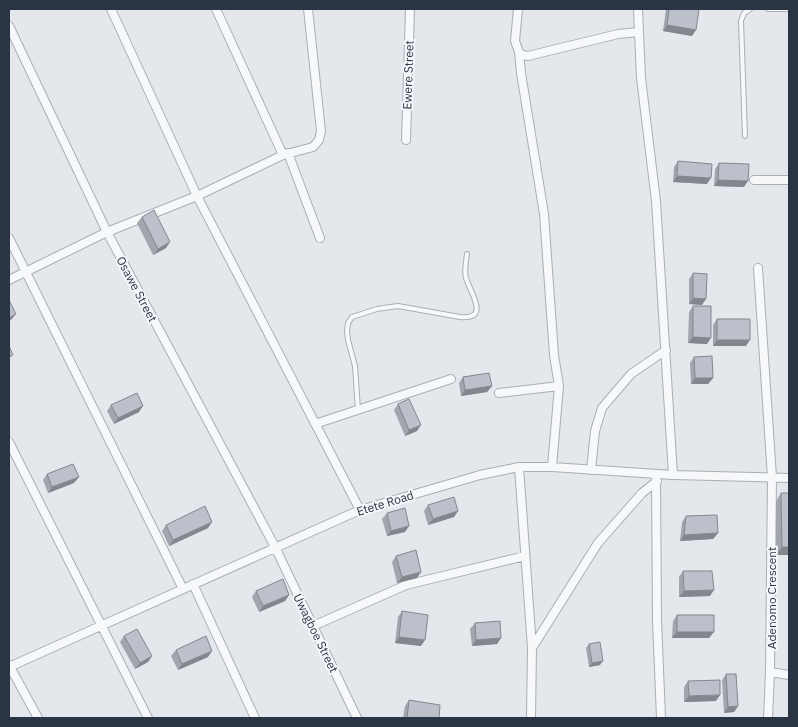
<svg xmlns="http://www.w3.org/2000/svg" width="798" height="727" font-family="'IBM Plex Sans',sans-serif">
<style>
.lines{fill:none;stroke-linecap:round;stroke-linejoin:round}
.lane-casing{stroke:#a9aeb7;stroke-width:6}
.street-casing{stroke:#a9aeb7;stroke-width:10}
.lane{stroke:#f7f8fa;stroke-width:4}
.street{stroke:#f7f8fa;stroke-width:8}
.wall{fill:#a1a5ae}
.shaded-wall{fill:#83868d}
.building{fill:#bbc0ca;stroke:#83868d}
.labels{text-anchor:middle;dominant-baseline:central;stroke-width:4;stroke-linejoin:round;paint-order:stroke}
.street-label{font-size:12px;fill:#2b3445;stroke:#f4f6f9}
</style>
<rect width="100%" height="100%" fill="#e4e7ec"/>
<g class="lines">
<g class="lane-casing">
<path id="lane" d="M768,9H789
M745,136L741,21L744,13L750,9
M358,410L355,366L348,340L347,331L348,323L352,317L377,309L398,306L460,317C491,320 470,292 466,278C464,271 466,262 467,254"/>
</g>
<g class="street-casing">
<path id="street" d="M111,9L197,196L360,510
M216,9L283,155
M518,9L515,41L519,52L521,73L544,214L554,355L559,386L552,467
M638,9L641,78L656,201L673,475
M9,26L107,232L275,547L357,718
M519,52L522,55L528,56L618,34L639,32
M406,140L410,9
M288,153L320,238
M754,180H789
M9,238L183,589
M758,268L772,477L770,672L768,718
M9,280L107,232L197,196L283,155L313,147L319,140L321,131L308,9
M499,393L559,386
M315,424L451,379
M9,442L148,718
M519,467L532,648L531,718
M591,470L595,431L602,408L631,374L666,350
M656,474L657,620L661,718
M193,584L255,718
M313,626L406,585L525,556
M532,648L598,543L642,493L657,481
M9,665L38,718
M9,667L344,517L360,510L480,475L519,467H552L673,475L789,478
M770,672L789,675"/>
</g>
<use href="#lane" class="lane"/>
<use href="#street" class="street"/>
</g>
<path class="wall" d="M666,9H699L692,36L663,31Z
M678,161L707,184L673,182L674,167Z
M719,163L744,187L714,186L715,169Z
M142,217L166,248L153,255L137,223Z
M693,273L702,305L689,304V279Z
M693,306L707,344L688,343L689,312Z
M717,319L746,346H713V325Z
M694,357L713,378L708,384H691L690,363Z
M463,377L492,386L487,392L461,396L459,383Z
M398,404L417,431L405,436L394,410Z
M111,405L139,412L114,424L107,411Z
M47,474L74,483L48,493L43,480Z
M781,493H789V555H776V501Z
M428,505L458,511L454,517L428,525L424,511Z
M387,513L409,526L405,532L387,536L382,519Z
M686,516L718,533L713,539L680,541L682,522Z
M166,525L208,528L169,546L162,531Z
M396,556L417,578L397,583L392,562Z
M683,571L710,596L679,597V577Z
M256,591L289,595L285,601L259,612L252,597Z
M402,611L421,646L395,643L398,617Z
M677,615L709,638H672L673,621Z
M475,623L501,638L497,644L472,646L470,629Z
M124,636L152,656L148,662L135,669L120,642Z
M589,644L600,665L589,667L586,648Z
M176,650L208,657L178,670L171,656Z
M726,674L738,706L734,712L724,713L722,680Z
M688,681L716,701L684,702V687Z
M409,700L439,718H403L405,706Z"/>
<path class="shaded-wall" d="M667,25L696,30L692,36L663,31Z
M677,176L711,178L707,184L673,182Z
M718,180L748,181L744,187L714,186Z
M170,242L166,248L153,255L158,249Z
M693,298L706,299L702,305L689,304Z
M16,314L11,320L9,321V318Z
M693,337L711,338L707,344L688,343Z
M717,340H750L746,346H713Z
M695,378H713L708,384H691Z
M492,386L487,392L461,396L465,390Z
M143,406L139,412L114,424L118,418Z
M421,425L417,431L405,436L409,430Z
M79,477L74,483L48,493L52,487Z
M458,511L454,517L428,525L433,519Z
M212,522L208,528L169,546L173,540Z
M409,526L405,532L387,536L391,531Z
M718,533L713,539L680,541L684,535Z
M782,547H789V555H776Z
M421,572L417,578L397,583L402,577Z
M714,590L710,596L679,597L684,591Z
M289,595L285,601L259,612L263,606Z
M677,632H714L709,638H672Z
M399,637L425,640L421,646L395,643Z
M501,638L497,644L472,646L476,640Z
M212,651L208,657L178,670L182,664Z
M152,656L148,662L135,669L140,663Z
M603,661L600,665L589,667L592,663Z
M720,695L716,701L684,702L689,696Z
M738,706L734,712L724,713L728,707Z"/>
<path class="building" d="M669,9H699L696,30L667,25Z
M678,161L712,164L711,178L677,176Z
M719,163L749,164L748,181L718,180Z
M154,210L170,242L158,249L142,217Z
M693,273L707,274L706,299L693,298Z
M9,300L16,314L9,318Z
M693,306H711V338L693,337Z
M717,319H750V340H717Z
M9,346L13,355L9,357Z
M712,356L713,378H695L694,357Z
M489,373L492,386L465,390L463,377Z
M137,393L143,406L118,418L111,405Z
M409,399L421,425L409,430L398,404Z
M73,464L79,477L52,487L47,474Z
M781,493H789V547H782Z
M454,497L458,511L433,519L428,505Z
M205,506L212,522L173,540L166,525Z
M405,508L409,526L391,531L387,513Z
M717,515L718,533L684,535L686,516Z
M416,550L421,572L402,577L396,556Z
M683,571H712L714,590L684,591Z
M283,579L289,595L263,606L256,591Z
M402,611L428,615L425,640L399,637Z
M677,615H714V632H677Z
M500,621L501,638L476,640L475,623Z
M137,629L152,656L140,663L124,636Z
M206,636L212,651L182,664L176,650Z
M600,642L603,661L592,663L589,644Z
M726,674H736L738,706L728,707Z
M720,680V695L689,696L688,681Z
M409,700L440,705L439,718H407Z"/>
<g class="labels">
<g class="street-label">
<text transform="translate(408 75) rotate(-88)">Ewere Street</text>
<text transform="translate(137 289) rotate(62)">Osawe Street</text>
<text transform="translate(385 503) rotate(-17)">Etete Road</text>
<text transform="translate(771 598) rotate(-90)">Adenomo Crescent</text>
<text transform="translate(316 633) rotate(64)">Uwagboe Street</text>
</g>
</g>
<rect width="798" height="727" fill="none" stroke="#2b3445" stroke-width="20"/>
</svg>
